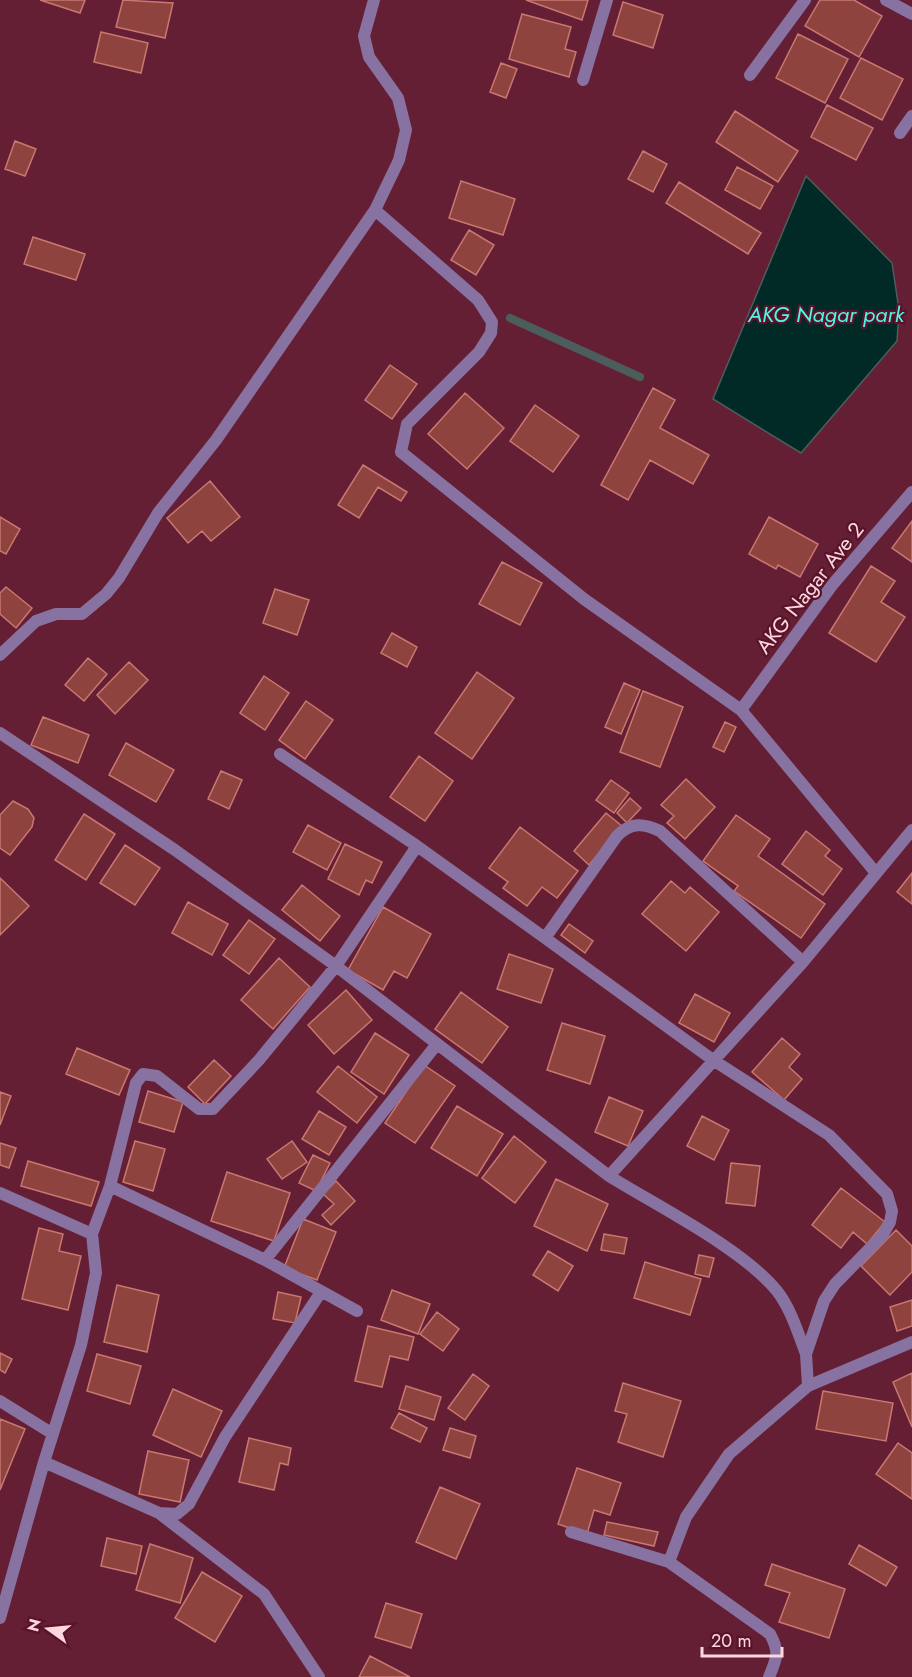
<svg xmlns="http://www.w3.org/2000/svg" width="912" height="1677" font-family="Jost,sans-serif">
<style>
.water{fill:#012925;stroke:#4c5e5c;stroke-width:1.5}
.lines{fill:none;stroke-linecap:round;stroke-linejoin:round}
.stream{stroke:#4c5e5c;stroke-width:8}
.building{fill:#8e433f;stroke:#c97871;stroke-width:1.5}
.street{stroke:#8872a2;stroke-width:12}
.labels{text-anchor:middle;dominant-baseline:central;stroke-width:4.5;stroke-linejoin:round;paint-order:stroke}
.street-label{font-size:21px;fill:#fcd8de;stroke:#59132a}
.water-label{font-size:22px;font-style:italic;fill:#4df8e7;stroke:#59132a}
</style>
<rect width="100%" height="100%" fill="#651f34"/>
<path class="water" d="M806,176L892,263L899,310L897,341L801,453L713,399Z"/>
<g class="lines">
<path class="stream" d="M510,318L640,377"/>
</g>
<path class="building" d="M40,0H85L80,13Z
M123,0L173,3L165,38L116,27Z
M526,0H588L582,20Z
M820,0H854L882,16L859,57L805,26Z
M623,2L663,15L653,48L613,35Z
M522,14L571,27L565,49L576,52L569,77L509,59Z
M101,32L148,43L141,73L94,62Z
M798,34L848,59L825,103L776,78Z
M861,58L903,79L882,120L840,98Z
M501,63L517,69L506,98L490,92Z
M827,105L873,128L856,160L811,137Z
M735,111L798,151L778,182L716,142Z
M15,141L36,149L25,176L5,169Z
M643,151L667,164L653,192L628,179Z
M737,167L773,186L760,209L725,190Z
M461,181L515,199L503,235L449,218Z
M679,182L761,233L748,254L666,203Z
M469,230L494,245L476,275L451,260Z
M33,237L85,254L76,280L24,264Z
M390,365L417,384L392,419L365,400Z
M653,388L675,400L660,428L709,455L693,484L650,460L628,500L601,485Z
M465,393L504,428L467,469L428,434Z
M535,405L579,436L553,472L510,441Z
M363,465L407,492L401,501L378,487L359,518L338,505Z
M210,481L240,517L211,541L202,531L188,543L167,518Z
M0,517L20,529L6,554L0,551Z
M769,517L818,544L800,577L778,565L776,569L749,554Z
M912,521V562L892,548Z
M502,562L542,583L520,625L479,604Z
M871,566L895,581L881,602L905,617L876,662L829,633Z
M6,587L32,608L16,628L0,614V593Z
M275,589L309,600L297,635L263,623Z
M392,633L417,647L407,667L381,653Z
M88,658L107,674L84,701L65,685Z
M129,662L148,680L115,714L97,695Z
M477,672L514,698L472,759L435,733Z
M264,676L289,693L265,730L240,713Z
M624,683L640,690L621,734L605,727Z
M643,691L683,707L660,767L620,752Z
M306,701L333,720L305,759L279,740Z
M43,717L89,735L78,763L31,745Z
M725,722L736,727L724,752L713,747Z
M126,743L174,770L156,802L109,775Z
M419,756L453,781L425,821L390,797Z
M221,771L242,780L229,809L208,799Z
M686,779L715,807L685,839L667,823L674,816L661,805Z
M611,780L629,793L614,813L596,800Z
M630,798L641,808L627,823L617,813Z
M13,801L28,809L34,818L32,827L10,855L0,848V815Z
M606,813L622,826L589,865L574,851Z
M84,814L115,834L86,880L55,860Z
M736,815L770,839L758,856L825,904L801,938L734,891L738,886L703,861Z
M308,825L341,843L327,870L293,852Z
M520,827L578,871L557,898L542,887L527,906L503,888L508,882L489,868Z
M806,831L830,850L825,856L842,869L823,895L782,864Z
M345,844L382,862L372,883L366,880L359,895L328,879Z
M125,845L160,868L135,905L100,883Z
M912,873V904L897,892Z
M0,878L29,906L0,935Z
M671,881L685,893L690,887L719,912L686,951L642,914Z
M302,885L340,916L320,941L282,910Z
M188,902L228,924L212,955L172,933Z
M383,907L431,934L407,978L394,971L383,990L348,970Z
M249,920L275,939L249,974L223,955Z
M569,924L593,941L585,953L561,935Z
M509,954L553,969L541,1003L497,989Z
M279,958L310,987L273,1029L241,1000Z
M346,990L372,1020L334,1054L308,1025Z
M461,992L508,1027L482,1063L435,1029Z
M695,994L730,1013L714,1042L679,1023Z
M562,1023L605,1036L590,1084L547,1070Z
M375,1033L409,1055L384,1094L351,1072Z
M782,1038L800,1054L789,1067L802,1079L784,1100L752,1072Z
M77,1048L130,1070L119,1095L66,1074Z
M214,1060L231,1076L205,1104L188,1087Z
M424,1065L455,1086L415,1143L385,1123Z
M338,1066L377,1097L357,1123L317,1092Z
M148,1091L183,1102L174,1132L139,1122Z
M0,1092L11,1096L0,1125Z
M609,1097L643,1111L628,1146L595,1132Z
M457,1106L503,1134L477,1176L431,1148Z
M319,1111L346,1127L329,1155L302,1139Z
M702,1116L729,1130L714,1160L687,1146Z
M514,1136L546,1162L515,1203L482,1178Z
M135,1141L165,1149L153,1191L123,1182Z
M292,1141L307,1162L282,1179L267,1159Z
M0,1143L16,1148L9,1168L0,1165Z
M313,1155L330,1163L316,1191L299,1183Z
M28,1161L99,1182L91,1206L21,1186Z
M731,1163L760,1166L755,1206L726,1203Z
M227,1172L290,1193L274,1241L211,1221Z
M556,1179L608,1204L587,1251L534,1226Z
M336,1181L355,1201L331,1225L322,1215L334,1204L323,1194Z
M841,1188L885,1222L867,1244L853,1232L841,1248L812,1225Z
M303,1219L336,1232L317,1280L284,1268Z
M39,1228L63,1234L59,1251L81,1256L68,1310L22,1299Z
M896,1230L912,1246V1272L890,1295L861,1266Z
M604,1234L627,1238L624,1254L601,1250Z
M548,1251L573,1266L558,1291L533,1275Z
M699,1255L714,1258L709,1277L695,1274Z
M645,1262L701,1279L690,1315L634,1298Z
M117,1285L159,1295L147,1352L104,1342Z
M392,1290L430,1304L418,1334L381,1320Z
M278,1292L301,1297L295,1323L273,1319Z
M912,1300V1326L897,1331L890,1307Z
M437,1312L459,1329L443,1351L420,1334Z
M368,1326L414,1337L408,1360L390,1356L382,1387L355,1381Z
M0,1353L12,1359L5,1373L0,1370Z
M97,1354L141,1366L130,1404L87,1391Z
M912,1373V1427L893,1382Z
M473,1374L489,1386L465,1420L448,1408Z
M623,1383L681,1401L663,1457L618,1442L627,1414L615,1411Z
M406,1386L441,1397L434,1420L399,1409Z
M173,1389L222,1411L201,1457L153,1435Z
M823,1391L893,1403L886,1441L816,1429Z
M399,1413L427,1428L420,1442L391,1428Z
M0,1419L25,1429L0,1490Z
M450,1428L476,1436L470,1458L443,1450Z
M249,1438L291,1448L288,1465L280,1463L274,1490L239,1482Z
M898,1443L912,1453V1499L876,1474Z
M148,1451L189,1460L180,1502L139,1494Z
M577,1468L621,1483L610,1515L594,1510L587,1534L558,1524Z
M440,1487L480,1504L456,1559L416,1542Z
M607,1522L658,1532L654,1546L604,1535Z
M107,1538L142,1546L136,1574L101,1566Z
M150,1544L193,1558L180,1603L136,1590Z
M859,1545L897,1567L886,1586L849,1564Z
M772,1564L845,1589L829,1638L779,1622L790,1593L765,1585Z
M202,1572L242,1596L215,1642L175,1618Z
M386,1603L422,1614L411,1648L375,1637Z
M370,1656L410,1677H359Z"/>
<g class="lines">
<path class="street" d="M886,0L912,14
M750,75L805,0
M583,80L607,0
M900,133L912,116
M375,210L478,300L492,322L491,333L479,352L407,424L401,452L584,599L741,710L876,873
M0,655L36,621L56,614H82L106,594L119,578L158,513L216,440L375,210L399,160L406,130L398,98L369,57L364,36L374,0
M741,710L833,584L912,492
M0,733L175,850L336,966L417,846
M280,754L417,846L545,938
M609,1176C657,1206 742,1248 777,1291C791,1309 798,1333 806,1354
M110,1186L265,1260L357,1311
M0,1193L92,1234
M265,1260L437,1044
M808,1386L912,1342
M0,1401L53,1434
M44,1462L159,1513L177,1514L189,1504L225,1437L321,1292
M159,1513L264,1594L319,1677
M571,1532L669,1562
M0,1618L44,1462L81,1345L96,1273L92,1234L110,1186L136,1083L143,1074L157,1076L199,1109H213L259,1060L336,966L609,1176L803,962L912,830
M769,1677C777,1658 780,1652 770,1634L669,1562L686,1517L729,1454L808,1386L806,1354L824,1301L835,1284L882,1236L890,1222L892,1211L887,1194L829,1135L713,1060L545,938L617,836C631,822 643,823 660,831L803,962"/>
</g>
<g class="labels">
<g class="street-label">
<text transform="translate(810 588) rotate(-52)">AKG Nagar Ave 2</text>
</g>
<g class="water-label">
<text x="826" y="314">AKG Nagar park</text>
</g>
</g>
<g transform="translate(48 1629) rotate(285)" stroke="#59132a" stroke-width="4.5" paint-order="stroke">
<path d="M0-4.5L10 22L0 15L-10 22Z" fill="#fcd8de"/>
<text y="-9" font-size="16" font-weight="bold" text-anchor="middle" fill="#fcd8de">N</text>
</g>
<path d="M702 1647v9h80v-9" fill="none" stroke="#fcd8de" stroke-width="3"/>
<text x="711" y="1647" font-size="18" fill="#fcd8de" stroke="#59132a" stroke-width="4.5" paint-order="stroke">20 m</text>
</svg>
